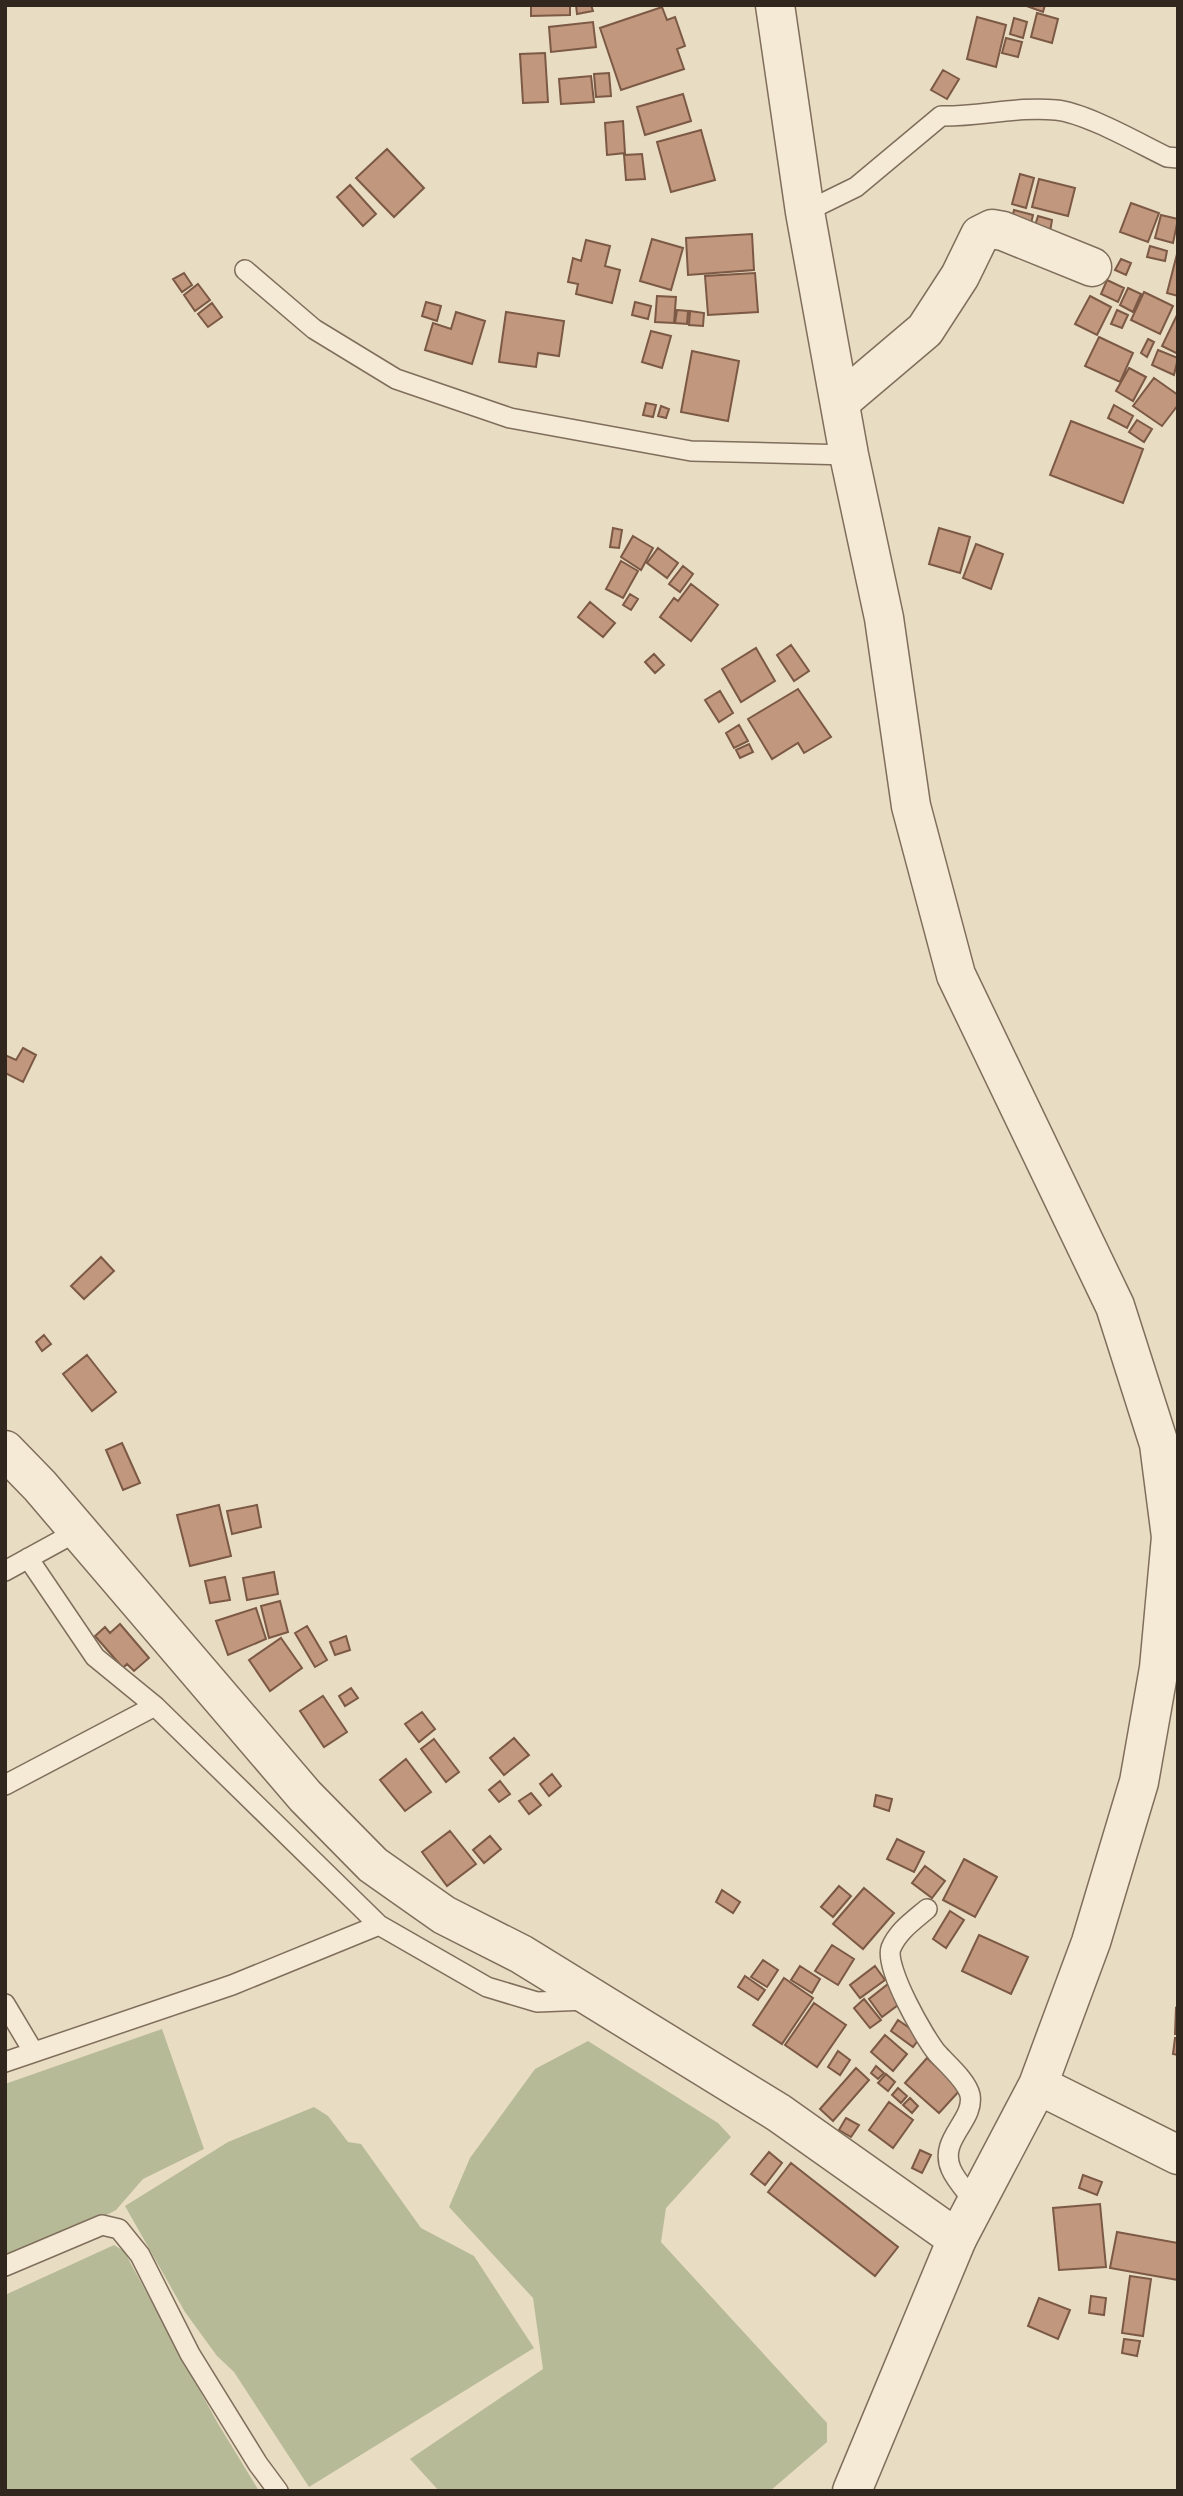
<svg xmlns="http://www.w3.org/2000/svg" width="1183" height="2496" font-family="Bitter,serif">
<style>
.cemetery{fill:#b7ba97}
.building{fill:#c1987d;stroke:#7c5945;stroke-width:2}
.lines{fill:none;stroke-linecap:round;stroke-linejoin:round}
.service-casing{stroke:#806e5c;stroke-width:22}
.minor-casing{stroke:#806e5c;stroke-width:41}
.tertiary-casing{stroke:#806e5c;stroke-width:41}
.service{stroke:#f4ead5;stroke-width:19}
.minor{stroke:#f4ead5;stroke-width:38}
.tertiary{stroke:#f4ead5;stroke-width:38}
</style>
<rect width="100%" height="100%" fill="#e8dcc3"/>
<path class="cemetery" d="M162,2029L204,2149L143,2179L116,2210L66,2236L5,2260V2084Z
M588,2041L718,2123L731,2137L666,2208L661,2242L827,2423V2442L770,2491H439L410,2459L543,2369L533,2298L449,2207L470,2158L535,2069Z
M314,2107L328,2116L348,2142L361,2144L421,2228L474,2256L534,2348L309,2487L234,2372L217,2356L185,2312L125,2206L228,2142Z
M114,2245L124,2251L217,2422L259,2491H5V2295Z"/>
<path class="building" d="M531,5H570V15L531,16Z
M576,5H591L593,11L577,14Z
M1024,5H1045L1043,12Z
M662,7L667,20L675,17L685,46L677,49L684,69L621,90L600,28Z
M1037,13L1058,19L1052,43L1031,37Z
M977,17L1006,25L996,67L967,59Z
M1014,18L1027,22L1023,38L1010,34Z
M593,22L596,47L551,52L549,27Z
M1006,38L1022,42L1018,57L1002,53Z
M545,53L548,102L523,103L520,54Z
M943,70L959,79L947,99L931,90Z
M609,73L611,96L596,97L594,74Z
M591,76L594,102L561,104L559,79Z
M683,94L691,121L645,135L637,107Z
M623,121L625,153L607,155L605,123Z
M701,130L715,180L671,192L657,142Z
M387,149L424,188L394,217L356,178Z
M642,154L645,179L626,180L624,155Z
M1020,174L1034,178L1026,208L1012,204Z
M1039,179L1075,188L1068,216L1032,207Z
M350,185L376,214L363,226L337,197Z
M1131,203L1159,213L1148,242L1120,232Z
M1014,210L1033,215L1030,228L1011,223Z
M1161,215L1178,219L1173,243L1155,238Z
M1038,216L1052,220L1050,232L1034,229Z
M752,234L754,270L688,275L686,238Z
M652,239L683,248L671,290L640,281Z
M586,240L610,246L605,266L620,270L612,303L576,294L578,284L568,282L573,258L581,261Z
M1150,246L1167,251L1165,261L1147,257Z
M1177,254H1178V296L1167,293Z
M1121,259L1131,263L1126,275L1115,270Z
M184,273L192,285L182,292L173,279Z
M755,273L758,312L708,315L705,276Z
M1107,280L1124,288L1118,302L1101,294Z
M198,284L210,300L195,311L184,295Z
M1128,288L1141,294L1133,312L1120,305Z
M1144,292L1173,306L1160,334L1131,320Z
M657,296L676,297L674,323L655,322Z
M1090,296L1111,307L1097,335L1075,324Z
M426,302L441,306L437,321L422,316Z
M635,302L651,306L648,319L632,315Z
M212,303L222,317L208,327L198,314Z
M677,310L688,311L687,324L675,323Z
M1117,310L1128,315L1122,328L1111,324Z
M690,311L704,313L703,326L689,325Z
M456,312L485,321L472,364L425,350L433,323L451,329Z
M506,312L564,321L559,356L538,353L536,367L499,362Z
M1178,313V354L1162,346Z
M651,331L671,336L662,368L642,362Z
M1099,337L1133,353L1120,382L1085,366Z
M1148,339L1154,342L1147,357L1141,353Z
M1158,350L1178,358L1174,375L1152,365Z
M692,351L739,361L728,421L681,412Z
M1129,368L1146,377L1133,401L1116,391Z
M1154,378L1178,395V405L1162,426L1133,406Z
M646,403L656,405L653,417L643,415Z
M1114,405L1133,416L1127,428L1108,418Z
M661,406L669,409L666,418L658,416Z
M1137,420L1152,429L1144,442L1129,432Z
M1071,421L1143,449L1123,503L1050,475Z
M613,528L622,530L619,548L610,547Z
M939,528L970,537L960,573L929,564Z
M633,536L653,548L641,570L621,557Z
M976,544L1003,554L991,589L963,578Z
M658,548L678,563L667,578L647,563Z
M621,561L638,571L623,598L606,589Z
M683,566L693,574L680,592L669,584Z
M691,584L718,605L691,641L660,617L674,598L678,601Z
M630,594L638,599L631,610L623,605Z
M590,602L615,623L603,637L578,617Z
M791,645L809,671L794,681L777,655Z
M756,648L775,681L741,702L722,669Z
M654,654L664,665L655,673L645,662Z
M798,689L831,737L804,753L798,743L772,759L748,719Z
M720,691L733,713L719,722L705,700Z
M739,725L748,741L734,748L726,733Z
M749,744L753,752L740,758L736,750Z
M23,1048L36,1055L23,1082L5,1073V1055L16,1060Z
M101,1257L114,1271L84,1299L71,1286Z
M44,1335L51,1344L42,1351L36,1342Z
M87,1355L116,1392L92,1411L63,1374Z
M122,1443L140,1483L123,1490L106,1450Z
M219,1505L231,1556L190,1566L177,1515Z
M257,1505L261,1527L232,1534L227,1511Z
M274,1572L278,1594L247,1600L243,1578Z
M225,1577L230,1600L210,1603L205,1581Z
M280,1601L288,1632L269,1638L261,1606Z
M256,1608L266,1639L228,1655L216,1621Z
M120,1624L149,1658L134,1671L127,1664L123,1668L95,1636L105,1627L110,1633Z
M307,1626L327,1660L315,1667L295,1633Z
M346,1636L350,1650L335,1655L330,1642Z
M281,1638L302,1668L270,1691L249,1660Z
M351,1688L358,1698L345,1706L339,1696Z
M323,1696L347,1732L324,1747L300,1711Z
M422,1712L435,1729L419,1742L405,1724Z
M514,1738L529,1755L504,1775L490,1758Z
M434,1739L459,1772L446,1782L421,1749Z
M406,1759L431,1792L405,1811L380,1780Z
M552,1774L561,1786L549,1796L540,1784Z
M500,1781L510,1794L499,1802L489,1790Z
M531,1793L541,1805L529,1814L519,1801Z
M876,1795L892,1799L889,1811L874,1806Z
M450,1831L476,1864L447,1886L422,1852Z
M490,1836L501,1849L484,1863L473,1850Z
M897,1839L924,1852L914,1872L887,1859Z
M964,1859L997,1877L975,1917L943,1900Z
M925,1866L945,1881L932,1898L912,1883Z
M839,1886L851,1896L833,1917L821,1907Z
M864,1888L894,1913L863,1949L833,1924Z
M722,1890L740,1902L733,1913L716,1902Z
M950,1911L964,1920L946,1948L933,1939Z
M979,1935L1028,1957L1011,1994L962,1971Z
M832,1945L854,1959L838,1985L815,1971Z
M763,1960L778,1970L767,1987L751,1977Z
M800,1966L820,1979L812,1993L791,1980Z
M875,1966L885,1980L860,1998L850,1985Z
M745,1976L765,1990L758,2000L738,1987Z
M784,1978L813,1998L782,2044L753,2025Z
M888,1984L902,2002L882,2017L869,1999Z
M864,1999L881,2020L870,2028L854,2008Z
M814,2003L846,2025L817,2067L785,2045Z
M1176,2008L1178,2009V2034H1175Z
M898,2020L921,2036L913,2047L891,2031Z
M885,2035L907,2054L893,2071L871,2052Z
M1175,2038H1178V2055L1173,2054Z
M838,2051L850,2060L840,2075L828,2067Z
M927,2058L961,2089L939,2113L905,2083Z
M876,2066L884,2073L878,2079L871,2073Z
M856,2068L869,2080L833,2121L820,2109Z
M886,2074L895,2082L888,2091L878,2083Z
M898,2088L907,2096L901,2103L892,2095Z
M910,2098L918,2106L912,2113L903,2105Z
M889,2102L913,2120L893,2148L869,2130Z
M846,2118L859,2125L851,2137L839,2130Z
M920,2150L931,2155L922,2173L912,2168Z
M769,2152L782,2163L765,2185L751,2174Z
M791,2163L898,2247L875,2276L768,2192Z
M1083,2175L1102,2182L1097,2195L1079,2188Z
M1100,2204L1106,2267L1059,2270L1053,2208Z
M1117,2232L1178,2243V2280L1110,2268Z
M1130,2276L1151,2279L1143,2336L1122,2333Z
M1091,2296L1106,2298L1104,2315L1089,2313Z
M1039,2298L1070,2310L1058,2339L1028,2326Z
M1124,2339L1140,2341L1137,2356L1122,2353Z"/>
<g class="lines">
<g class="service-casing">
<path id="service" d="M805,212L856,187L941,116C979,117 1017,106 1056,110C1086,113 1138,143 1167,157L1178,158
M245,270L314,329L396,379L510,418L691,451L849,455
M28,1558L95,1657L155,1706L379,1925L487,1987L537,2002L587,2000
M5,1571L78,1531
M5,1785L155,1706
M927,1909C913,1921 898,1931 891,1948C884,1967 924,2037 937,2053C947,2064 967,2081 970,2095C975,2121 938,2139 951,2169C956,2181 968,2193 976,2204
M5,2004L33,2051
M5,2062L232,1985L379,1925
M5,2266L102,2225L119,2229L140,2255L190,2354L258,2464L278,2491"/>
</g>
<g class="minor-casing">
<path id="minor" d="M840,402L925,330L960,276L980,235L992,229L1003,231L1092,267
M5,1450L40,1486L305,1796L373,1865L444,1915L521,1954L779,2113L957,2239"/>
</g>
<g class="tertiary-casing">
<path id="tertiary" d="M775,5L805,212L849,455L884,618L911,806L956,975L1115,1306L1159,1444L1171,1537L1159,1668L1139,1782L1091,1942L1038,2085L957,2239L852,2491
M1038,2085L1178,2155"/>
</g>
<use href="#service" class="service"/>
<use href="#minor" class="minor"/>
<use href="#tertiary" class="tertiary"/>
</g>
<rect width="1183" height="2496" fill="none" stroke="#31271e" stroke-width="14"/>
</svg>
